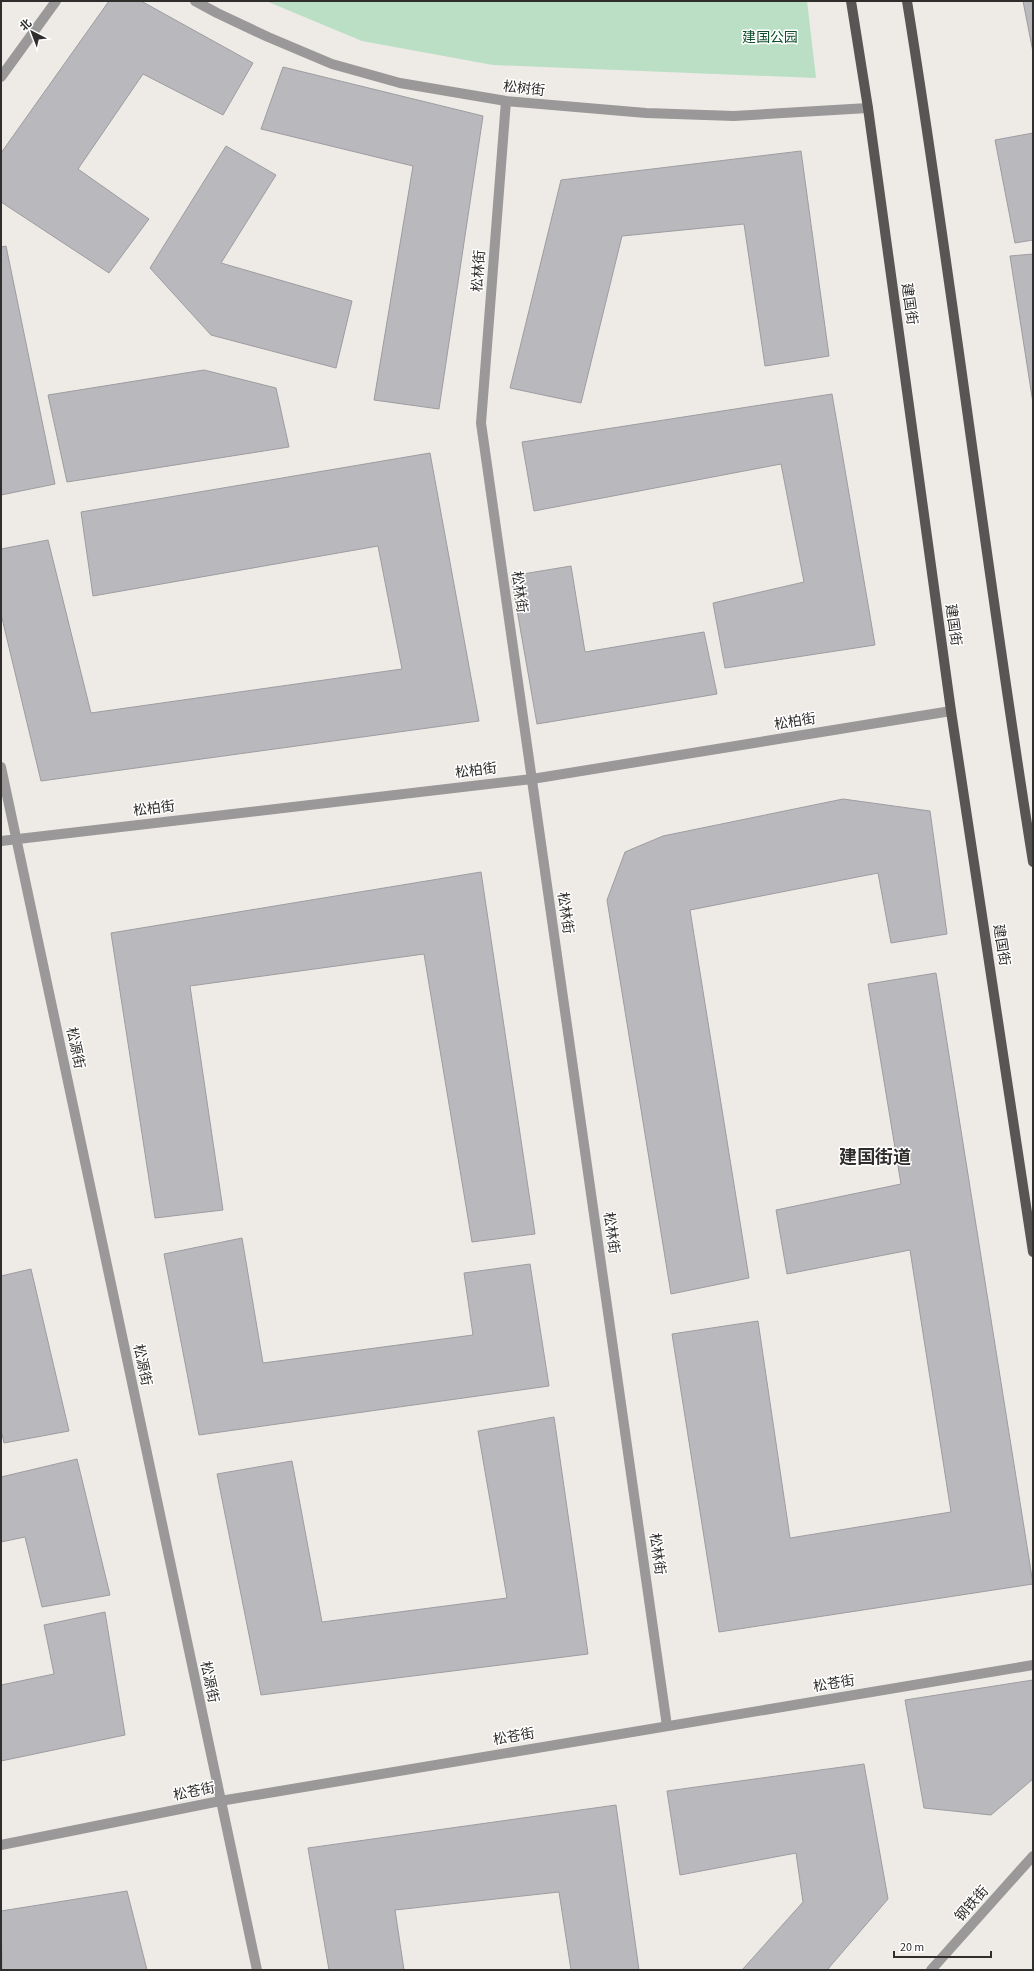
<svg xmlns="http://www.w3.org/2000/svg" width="1034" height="1971" font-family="'Source Sans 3','Noto Sans SC',sans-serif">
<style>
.green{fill:#badfc4}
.building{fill:#b9b8bd;stroke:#9d9da1}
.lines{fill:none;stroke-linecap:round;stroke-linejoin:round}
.minor{stroke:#9a9898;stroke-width:10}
.major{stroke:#595554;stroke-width:10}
.labels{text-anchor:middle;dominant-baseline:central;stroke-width:3;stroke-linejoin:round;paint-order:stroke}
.park-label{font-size:14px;fill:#104f2b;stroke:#fff}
.street-label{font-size:14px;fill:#302e2d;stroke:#fff}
.district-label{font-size:18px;font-weight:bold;fill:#302e2d;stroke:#fff}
</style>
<rect width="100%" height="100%" fill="#eeeae6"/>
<path class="green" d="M266,1H807L816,78L493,65L362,41Z"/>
<path class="building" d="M109,1H141L253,63L223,115L143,74L78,169L149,219L109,273L1,202V153Z
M1023,1H1033V52Z
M283,67L483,116L439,409L374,400L413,166L261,129Z
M1033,133V240L1015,243L995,140Z
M226,146L276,175L221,263L352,301L336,368L211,335L150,268Z
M801,151L829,356L765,366L744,224L622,236L581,403L510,388L561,180Z
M6,246L55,484L1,495V247Z
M1033,254V403L1010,256Z
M204,370L276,388L289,447L67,482L48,395Z
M832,394L875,645L725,668L713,603L804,582L781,464L534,511L522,442Z
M430,453L479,721L41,781L1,614V549L48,540L91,713L402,669L378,546L93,596L81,512Z
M571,566L585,652L704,632L717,694L537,724L511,576Z
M843,799L930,811L947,934L891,943L878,873L690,910L749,1278L671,1294L607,900L625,852L663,836Z
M481,872L535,1234L472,1242L424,954L190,986L223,1210L155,1218L111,933Z
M936,973L1033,1584L719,1632L672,1334L758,1321L790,1538L951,1512L910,1250L787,1274L776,1210L901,1184L868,984Z
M242,1238L263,1363L473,1335L464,1273L530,1264L549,1386L199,1435L164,1254Z
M31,1269L69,1431L4,1443L1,1430V1276Z
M554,1417L588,1654L261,1695L217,1474L292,1461L322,1622L507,1598L478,1431Z
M77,1459L110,1595L42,1607L25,1537L1,1542V1477Z
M105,1612L125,1735L1,1761V1685L54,1674L44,1625Z
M1033,1680V1779L991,1815L924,1808L905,1700Z
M864,1764L888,1899L827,1970H742L803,1902L796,1853L680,1875L667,1791Z
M616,1805L639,1970H571L559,1892L395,1910L404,1970H329L308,1848Z
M127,1891L147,1970H2L1,1911Z"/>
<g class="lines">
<path class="minor" d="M195,1L217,13L268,37L332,64L400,83L506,101L646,113L734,116L868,108
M1,77L56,1
M506,101L481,423L667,1726
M1,767L257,1970
M1,841L532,779L951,711
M1,1845L220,1801L1033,1665
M931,1970L1033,1856"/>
<path class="major" d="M851,1L868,108L951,711L1033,1252
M907,1C953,287 987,576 1033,862"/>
</g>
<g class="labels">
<g class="park-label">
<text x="770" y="38">建国公园</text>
</g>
<g class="street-label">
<text transform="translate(524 89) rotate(6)">松树街</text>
<text transform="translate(479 271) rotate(-86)">松林街</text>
<text transform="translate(909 304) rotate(82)">建国街</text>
<text transform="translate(519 592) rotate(82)">松林街</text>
<text transform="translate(953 625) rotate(82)">建国街</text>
<text transform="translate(795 722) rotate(-9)">松柏街</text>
<text transform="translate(476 771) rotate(-7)">松柏街</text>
<text transform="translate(154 809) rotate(-7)">松柏街</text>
<text transform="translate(565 913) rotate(82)">松林街</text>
<text transform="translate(1001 945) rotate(81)">建国街</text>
<text transform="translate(75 1048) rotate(78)">松源街</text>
<text transform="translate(611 1233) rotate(82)">松林街</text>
<text transform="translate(142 1365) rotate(78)">松源街</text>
<text transform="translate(657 1554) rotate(82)">松林街</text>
<text transform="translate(209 1682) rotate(78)">松源街</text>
<text transform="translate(834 1684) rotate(-9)">松苍街</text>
<text transform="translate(514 1737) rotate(-10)">松苍街</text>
<text transform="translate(194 1792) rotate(-11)">松苍街</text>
<text transform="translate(972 1904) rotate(-48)">钢铁街</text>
</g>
<g class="district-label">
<text x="875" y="1157">建国街道</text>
</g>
</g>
<rect width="1034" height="1971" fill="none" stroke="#302e2d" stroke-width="4"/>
<g transform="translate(32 32) rotate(318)" stroke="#ffffff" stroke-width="3" paint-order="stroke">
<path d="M0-3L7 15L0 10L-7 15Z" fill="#302e2d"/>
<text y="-6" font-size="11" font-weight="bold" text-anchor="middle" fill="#302e2d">北</text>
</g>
<path d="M894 1951v6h97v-6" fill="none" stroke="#302e2d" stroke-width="2"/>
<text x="900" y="1951" font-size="12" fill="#302e2d" stroke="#ffffff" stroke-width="3" paint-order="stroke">20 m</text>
</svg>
